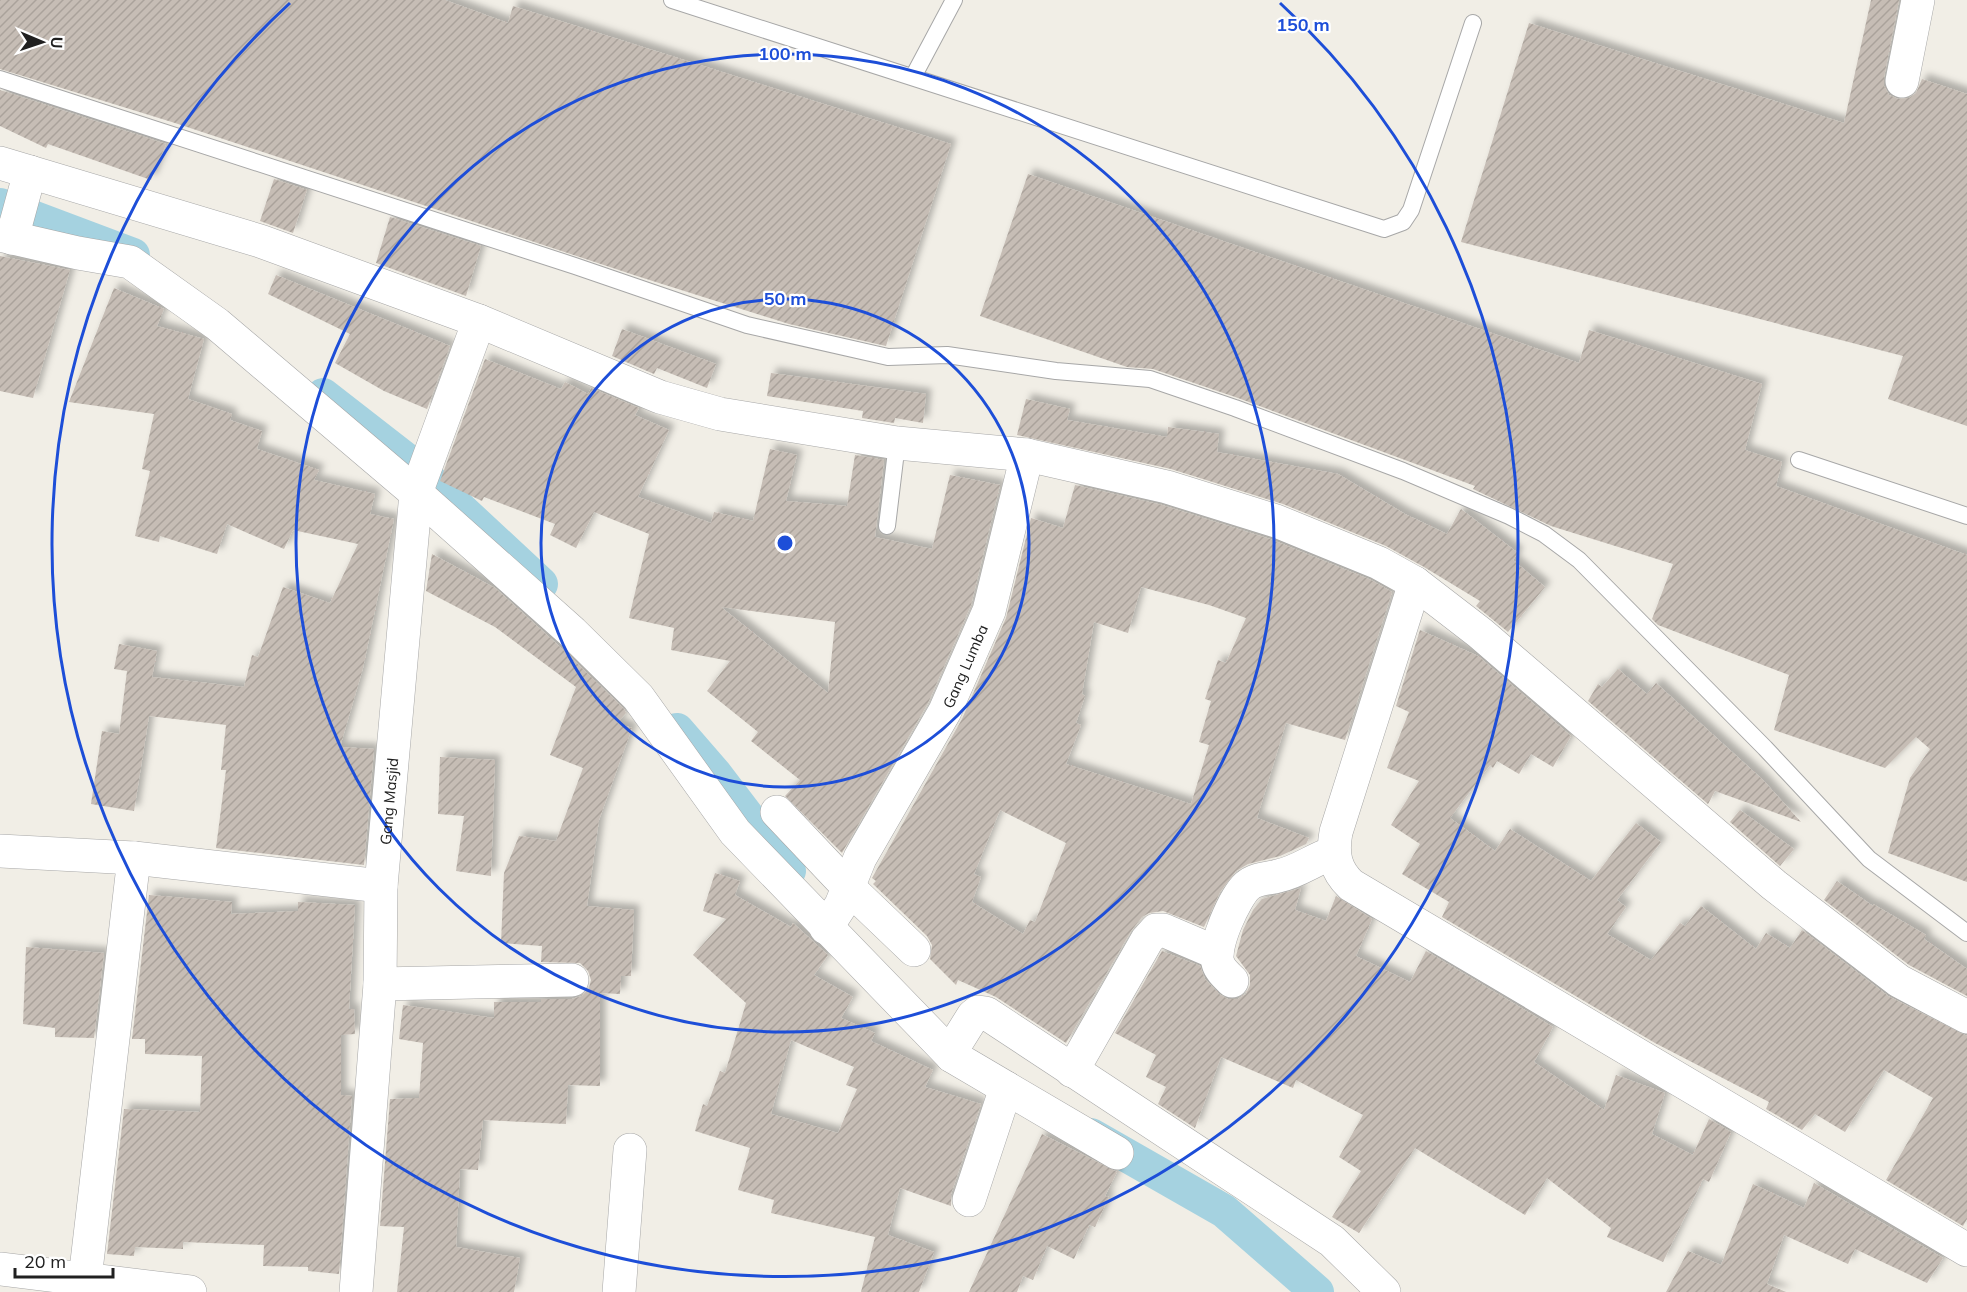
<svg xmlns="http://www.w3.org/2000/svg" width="1967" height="1292" font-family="Mulish,sans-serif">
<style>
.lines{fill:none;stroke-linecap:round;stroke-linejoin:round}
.canal{stroke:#a5d2e0;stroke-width:34}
.building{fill:url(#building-hatch);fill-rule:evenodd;filter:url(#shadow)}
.service-casing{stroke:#a7a7a7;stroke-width:18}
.minor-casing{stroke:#a7a7a7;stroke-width:34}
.tertiary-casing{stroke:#a7a7a7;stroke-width:34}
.service{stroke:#fff;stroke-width:16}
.minor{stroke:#fff;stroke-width:33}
.tertiary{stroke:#fff;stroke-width:33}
.ring{fill:none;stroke:#1d4ed8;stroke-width:3}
.labels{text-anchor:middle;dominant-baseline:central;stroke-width:4.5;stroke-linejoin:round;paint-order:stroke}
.street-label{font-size:15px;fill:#202020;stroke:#fff}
.centre{fill:#1d4ed8;stroke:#fff;stroke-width:3}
.ring-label{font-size:18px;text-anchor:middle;font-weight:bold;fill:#1d4ed8;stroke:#fff;stroke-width:4.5;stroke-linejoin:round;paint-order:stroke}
</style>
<defs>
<pattern id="building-hatch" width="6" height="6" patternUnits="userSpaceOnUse" patternTransform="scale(1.5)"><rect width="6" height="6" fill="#c6bdb5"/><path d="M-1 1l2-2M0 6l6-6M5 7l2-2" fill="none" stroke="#aaa29b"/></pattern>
<filter id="shadow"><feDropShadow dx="5.5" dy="-5.5" stdDeviation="3" flood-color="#0004"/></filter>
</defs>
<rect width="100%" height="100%" fill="#f1eee6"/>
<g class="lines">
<path class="canal" d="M0,205L133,255
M323,395L413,465L541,584
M677,730L716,775L789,871
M1091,1135L1224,1211L1317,1292"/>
</g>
<path class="building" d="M0,0H445L508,23L513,6L951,144L886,346L789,324L640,277L175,123L0,69Z
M1871,0H1899L1884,77V86L1889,95L1898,99L1909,98L1916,93L1922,79L1967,94V426L1888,399L1903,356L1461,242L1529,23L1844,123Z
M0,90L166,144L151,180L48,144L46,148L0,126Z
M1028,174L1579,363L1589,330L1762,384L1745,450L1782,462L1776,486L1967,555V882L1888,853L1910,778L1930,749L1916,737L1885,768L1774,730L1789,675L1658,625L1652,619L1673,564L1551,526L1473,489L1475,486L1238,398L1153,369L1127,367L980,316Z
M274,179L307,190L293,233L260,221Z
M390,217L481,246L466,296L376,263Z
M0,256L70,270L33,398L0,391Z
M276,275L450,346L427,409L384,391L335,363L350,334L268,294Z
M114,288L164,309L157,326L204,339L188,399L232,414L230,420L262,431L257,449L319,470L314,480L375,494L370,514L394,519L363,668L340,747L374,749L364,865L216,848L226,770H221L226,725L149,716L134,811L91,804L102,731L119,734L127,671L114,669L119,644L157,651L152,677L244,687L252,655L258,657L283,587L330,603L358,544L293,530L284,549L227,524L217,554L160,536L159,542L135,536L150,471L142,469L154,414L69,402Z
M622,329L716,364L707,388L657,368L654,374L612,356Z
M485,359L561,389L565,382L588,394L591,388L639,408L635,415L669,430L638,497L711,523L714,512L753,521L770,449L797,455L786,501L847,506L855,455L884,460L875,537L932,549L950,475L1000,485L971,605L928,703L842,853L785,796L800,780L751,741L758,732L707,691L730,661L671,650L674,628L629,618L649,534L594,512L576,548L550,535L555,524L484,497L482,501L440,481ZM721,607L835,622L828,693Z
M771,373L926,394L923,423L895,418L894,423L862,418L863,411L767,396Z
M1026,399L1070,409L1067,420L1167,437L1168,427L1219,434L1217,452L1338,474L1405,514L1447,534L1461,509L1518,553L1513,560L1545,587L1508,632L1476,606L1480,601L1424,567L1386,546L1283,504L1171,469L1017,435Z
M1075,485L1162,505L1270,539L1371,580L1392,592L1345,740L1286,723L1257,818L1309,838L1306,844L1280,856L1248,864L1236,871L1220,892L1204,927L1163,911L1149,913L1142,917L1131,931L1066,1043L996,997L958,980L956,985L930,959L932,945L927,936L873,884L876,881L872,878L962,719L1006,618L1031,518L1063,528ZM1141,587L1209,605L1246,618L1226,663L1218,660L1205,699L1211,701L1199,742L1209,745L1191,804L1066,764L1081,725L1076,723L1085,696L1082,694L1094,622L1128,633ZM1000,810L1066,843L1035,922L1030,920L1023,934L972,902L981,877L974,874Z
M432,554L495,588L559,646L624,709L626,713L617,723L632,728L599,820L587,906L634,910L631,976H621L620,994L600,993V1086L568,1085L566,1124L483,1120L478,1170L460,1169L456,1247L520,1258L514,1292H397L404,1227L380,1226L390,1099L419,1098L423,1043L399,1039L403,1005L494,1018V1002H541V999H572L582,996L589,988L591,980L588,971L580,963L541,962L542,946L501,943L504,873L519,836L556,841L583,768L550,755L576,687L495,627L426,591Z
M1420,630L1478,656L1571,736L1553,767L1531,754L1519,774L1497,761L1493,768L1490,765L1450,818L1495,851L1510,829L1591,881L1636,823L1661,842L1617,900L1626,907L1607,934L1651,960L1680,923L1685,926L1701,906L1756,949L1766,933L1790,948L1802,930L1888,996L1967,1036V1219L1963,1226L1886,1180L1933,1098L1884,1070L1845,1132L1815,1114L1802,1130L1766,1109L1769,1102L1655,1043L1442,917L1449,902L1402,874L1420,844L1391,825L1419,781L1387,768L1409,712L1396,706Z
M1618,669L1647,694L1656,683L1763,780L1801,822L1715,791L1708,804L1588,701L1598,684L1602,687Z
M440,757L495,760L491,876L456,871L464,816L438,814Z
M1740,810L1794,849L1780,866L1730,822Z
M715,873L740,881L735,895L791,927L793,923L828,955L814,975L853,997L841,1018L875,1033L871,1041L933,1070L925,1087L981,1104L951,1194V1206L900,1188L888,1235L934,1252L919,1292H861L875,1237L771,1213L774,1200L738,1190L750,1148L695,1131L703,1104L707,1106L720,1071L725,1073L746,1003L693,955L726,919L703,911ZM791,1040L854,1067L846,1085L857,1089L838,1133L771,1114Z
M1837,881L1873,906V904L1926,935L1924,939L1967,969V996L1909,965L1824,900Z
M1301,888L1295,910L1326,921L1336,896L1372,919L1356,956L1410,982L1426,951L1553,1027L1534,1062L1604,1110L1616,1075L1665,1093L1652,1134L1693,1155L1709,1119L1731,1132L1709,1182L1703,1179L1663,1262L1607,1237L1611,1228L1547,1178L1525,1215L1415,1148L1359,1233L1332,1217L1361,1171L1339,1157L1363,1115L1296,1080L1293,1088L1221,1057L1195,1128L1158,1104L1166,1087L1146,1077L1156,1055L1115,1033L1162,951L1200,966L1205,979L1219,994L1228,999H1238L1246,994L1250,985V975L1236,956L1243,930L1253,910L1262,899Z
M149,895L232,902L231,914L298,911V902L355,905L349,1009H354L355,1034L341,1035V1095L352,1096L339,1274L308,1271V1267L263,1266L264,1245L183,1242V1249L135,1247L134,1256L107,1254L124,1109L200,1112L202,1056L145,1054V1039H132Z
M26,947L104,953L94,1038L55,1037V1028L23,1024Z
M1042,1134L1117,1172L1105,1196L1109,1197L1095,1227L1089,1225L1074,1259L1047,1246L1033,1280L1023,1276L1017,1292H969Z
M1814,1183L1943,1258L1927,1283L1855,1249L1848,1264L1784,1235L1767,1284L1786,1292H1666L1688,1251L1721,1265L1753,1184L1804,1208Z"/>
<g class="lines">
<g class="service-casing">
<path id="service" d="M672,0L1384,229L1403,222L1411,210L1473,23
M913,77L954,0
M0,79L575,266L747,325L888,357L947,355L1056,371L1150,379L1235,408L1403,471L1509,516L1544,534L1579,560L1765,748L1869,859L1967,933
M1799,460L1967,516
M887,526L897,443"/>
</g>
<g class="minor-casing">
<g id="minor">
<path d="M1902,81L1918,0"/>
<path d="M0,235L78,253L130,262L217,324L416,493L572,632L638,697L735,832L952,1056L1117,1153"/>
<path d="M12,238L30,172"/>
<path d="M1415,583L1336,832C1332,854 1335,870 1351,885L1967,1250"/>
<path d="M777,812L847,886L914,950"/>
<path d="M0,851L134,858L381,886"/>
<path id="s1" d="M826,928L841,905L860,858L945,711L989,611L1027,455"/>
<path d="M1232,981C1227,976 1220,970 1218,963C1212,947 1235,897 1247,886C1256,878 1267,879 1278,876C1298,872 1314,859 1333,853"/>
<path d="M380,984L572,980"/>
<path d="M952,1056L953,1048L973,1016L978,1012L986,1013L1332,1241L1384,1292"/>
<path d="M1072,1071L1147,940L1156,930H1163L1217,953"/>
<path d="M969,1200L1006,1088"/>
<path d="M0,1269L190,1292"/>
<path d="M85,1279L134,858"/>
<path id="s2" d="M356,1292L380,984L381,886L416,493L479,321"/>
<path d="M619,1292L630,1150"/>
</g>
</g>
<g class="tertiary-casing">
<path id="tertiary" d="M0,163L260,241L479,321L660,397L720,414L897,443L1027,455L1167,487L1276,521L1379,563L1415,583L1480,633L1774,885L1899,981L1967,1017"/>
</g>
<use href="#service" class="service"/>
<use href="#minor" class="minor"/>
<use href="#tertiary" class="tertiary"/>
</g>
<g class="ring">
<circle cx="785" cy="543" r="244"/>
<circle cx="785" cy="543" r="489"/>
<path d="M1280 3A733 733 0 1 1 290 3"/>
</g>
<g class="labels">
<g class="street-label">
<text stroke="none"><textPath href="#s1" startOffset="297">Gang Lumba</textPath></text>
<text stroke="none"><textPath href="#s2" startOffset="492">Gang Masjid</textPath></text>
</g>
</g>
<circle cx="785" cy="543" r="9" class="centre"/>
<g class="ring-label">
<text x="1303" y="31">150 m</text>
<text x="785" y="60">100 m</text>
<text x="785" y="305">50 m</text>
</g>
<g transform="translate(42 42) rotate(92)" stroke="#ffffff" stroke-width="4.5" paint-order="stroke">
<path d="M0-4.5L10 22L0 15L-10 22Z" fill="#202020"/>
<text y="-9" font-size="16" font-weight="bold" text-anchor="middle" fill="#202020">U</text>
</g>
<path d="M15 1268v9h98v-9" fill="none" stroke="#202020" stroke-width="3"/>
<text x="24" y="1268" font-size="18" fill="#202020" stroke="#ffffff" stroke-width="4.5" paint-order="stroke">20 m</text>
</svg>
